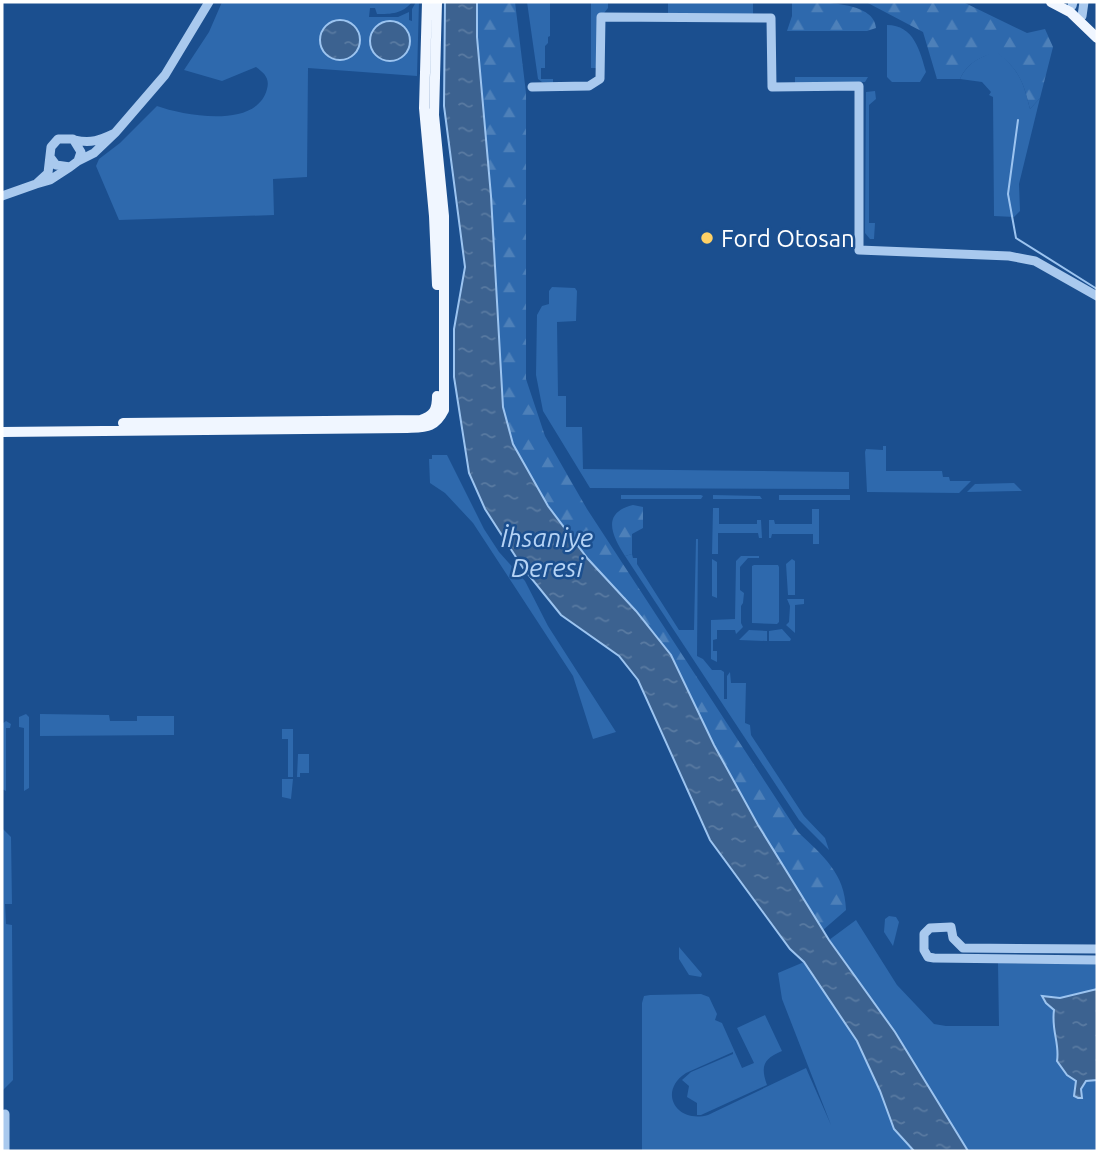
<svg xmlns="http://www.w3.org/2000/svg" width="1099" height="1153" font-family="Ubuntu,sans-serif">
<style>
.green{fill:#2e69ad}
.forest{fill:url(#forest-firs)}
.water{fill:url(#water-ripples);stroke:#9cc4f0;stroke-width:2}
.lines{fill:none;stroke-linecap:round;stroke-linejoin:round}
.stream{stroke:#9cc4f0;stroke-width:2}
.minor{stroke:#a9c9ee;stroke-width:9}
.major{stroke:#f0f6ff;stroke-width:10}
.poi-dot{fill:#ffd166;stroke:#1b4f8f;stroke-width:2.5}
.labels{text-anchor:middle;dominant-baseline:central;stroke-width:5;stroke-linejoin:round;paint-order:stroke}
.poi-label{font-size:24px;fill:#fff;stroke:#1b4f8f;text-anchor:start}
.water-label{font-size:26px;font-style:italic;fill:#b5d3f5;stroke:#1b4f8f}
</style>
<defs>
<pattern id="forest-firs" width="22" height="20" patternUnits="userSpaceOnUse" patternTransform="scale(1.75)"><rect width="22" height="20" fill="#2e69ad"/><path d="M5 1l3.5 6h-7zM16 11l3.5 6h-7z" fill="#4d80b9"/></pattern>
<pattern id="water-ripples" width="26" height="14" patternUnits="userSpaceOnUse" patternTransform="scale(1.75)"><rect width="26" height="14" fill="#3c6290"/><path d="M2 4q2-2 4 0t4 0M15 11q2-2 4 0t4 0" fill="none" stroke="#597aa1"/></pattern>
</defs>
<rect width="100%" height="100%" fill="#1b4f8f"/>
<path class="green" d="M222,2H412C402,14 392,14 377,14L375,8H370L369,17H398L409,12V20L412,21V9L416,2H419L417,76L308,68L307,177L273,179L274,215L119,220L96,166L99,159L120,143L157,106C185,116 257,129 267,89C270,78 264,73 256,67L222,81L184,70L209,32Z
M527,2H550V36L548,37V43L545,46V68H541V79H553V83L542,82L538,79Z
M591,2H608V8L601,17L597,68H591Z
M668,2H753V18H668Z
M887,25C914,25 920,51 926,72L920,82H892L887,77Z
M996,51C1019,70 1023,80 1030,109L1040,98L1019,184L1020,211L1014,217L994,216L993,97L989,95L991,92L982,82L960,79C968,62 979,58 996,51Z
M795,77H868L865,82L795,83Z
M875,91L876,99L869,105V223H875L874,239H870L865,233L866,92Z
M552,287L575,288L577,291L576,321L557,322L558,396H566V427H582L583,469L849,472V489L590,488L543,411L536,375L537,315L542,306L549,304V291Z
M883,446H886V471H942L943,477H949L950,481H971L959,493L867,492L865,452L866,449L883,450Z
M432,455H447L484,529L499,552L525,581L548,626L616,732L593,739L573,676L473,523L445,493L430,483L429,459H432Z
M1014,483L1022,491L967,492L975,484Z
M621,495H701L703,496L701,499H621Z
M713,495L760,496L762,499H713Z
M779,495H850V500H779Z
M713,508H719V524H757V520H761L762,538H759L758,533H718V554H712Z
M812,509H819V544H813V534H772L771,538H769V520H774L775,524H812Z
M696,539H698L697,656L703,659L712,670H721L724,672V699H727V676L730,672L731,683H746L745,723L750,725L751,735L804,816L825,838L829,850L799,820L625,556L632,554L633,558H637V564L679,630H694Z
M741,556H759V558H748L740,567V590L744,593L743,603L741,606V623L743,627L736,634L735,630H717V639L713,640V651H717V662L711,659V620L735,619L736,561Z
M712,559L717,562V598L712,596Z
M792,559L795,561V595H788L786,564Z
M754,565H778L779,567V622L777,624L752,623V566Z
M787,599H804V604L795,605V633L786,625L789,622L790,606Z
M782,629L791,639L790,641H769V631Z
M749,630L767,631V641L739,640Z
M26,714L29,717V788L24,791V728L19,727V717Z
M40,714L109,715L110,721H137V716H174V735L40,736Z
M6,721L11,724L10,728H6V791L2,789V724Z
M282,729H293V777H288V739H282Z
M298,754H309V773H300V777H297Z
M282,779H293L291,799L282,797Z
M2,828L11,837L12,904H5L6,924L12,925L13,1080L3,1090Z
M889,916L896,917L899,922L893,946L884,932L885,919Z
M856,920L897,985L934,1024L946,1026H999L998,963L1097,964V1151H968L895,1032L829,940Z
M679,947L702,974L701,977L689,975L679,959Z
M804,962L857,1041L880,1091L894,1129L914,1151H642V1003L644,996L650,995L701,994L709,997L717,1014L715,1020L722,1023L742,1068L754,1063L737,1028L765,1015L782,1051C764,1059 760,1065 767,1085L701,1115H697V1103L687,1097L689,1086L682,1080L691,1072L733,1054V1052L686,1073C657,1092 677,1124 708,1115L806,1068L831,1125L782,999L778,973Z"/>
<path class="forest" d="M477,2H515L526,93V379L545,436L587,509L798,832C823,856 845,873 846,910L823,930L758,825L714,745L690,695L636,611L588,559L548,506L513,444L503,407L491,196L477,37Z
M792,2C814,2 875,0 876,28L867,31H787L792,16Z
M866,2H963L1027,33L1045,29L1053,47L1040,98L1030,109C1023,80 1019,70 996,52C979,58 968,62 960,79H937L923,32Z
M633,505L643,507V528L632,534V554L625,556C613,537 600,513 633,505Z"/>
<path class="water" d="M445,2H477V37L491,196L503,407L513,444L548,506L588,559L636,611L671,655L714,745L758,825L829,940L895,1032L968,1151H914L894,1129L880,1091L857,1041L804,962L790,949L710,840L638,680L619,656L561,615L523,568L485,509L469,473L454,377V329L465,267L444,106Z
M320 40a20 20 0 1 1 40 0a20 20 0 1 1-40 0Z
M370 41a20 20 0 1 1 40 0a20 20 0 1 1-40 0Z
M1097,989V1080L1086,1081L1081,1089L1082,1098H1078L1074,1096L1076,1081L1067,1075L1057,1061C1060,1044 1051,1030 1054,1010L1046,1003L1042,996L1060,998Z"/>
<g class="lines">
<path class="stream" d="M1018,120L1008,194L1016,238L1097,289"/>
<path class="minor" d="M1072,6L1073,2
M1082,16L1084,2
M532,87L589,86L600,79L601,17L771,18L772,87L859,86V250L1009,256L1035,261L1097,296
M115,133L165,75L209,2
M75,140C91,144 100,140 115,133L94,153L78,161
M50,157L56,165L70,167L78,161L81,152L73,139H58L51,147L48,173L36,184L50,180L70,167
M2,196L36,184
M1097,949L963,948L953,938L951,927L930,928L924,934V950L928,957L934,958L1097,960
M5,1151V1114"/>
<path class="major" d="M427,2L424,108L434,216L437,285
M1051,2L1070,12L1097,38
M123,423L421,420C434,415 437,410 437,396
M2,432L407,428C426,427 435,428 444,410V216L434,115L437,2"/>
</g>
<circle class="poi-dot" cx="707" cy="238" r="7"/>
<g class="labels">
<g class="poi-label">
<text x="721" y="238">Ford Otosan</text>
</g>
<g class="water-label">
<text x="547" y="537">İhsaniye<tspan x="547" dy="30">Deresi</tspan></text>
</g>
</g>
<rect width="1099" height="1153" fill="none" stroke="#ffffff" stroke-width="7"/>
</svg>
